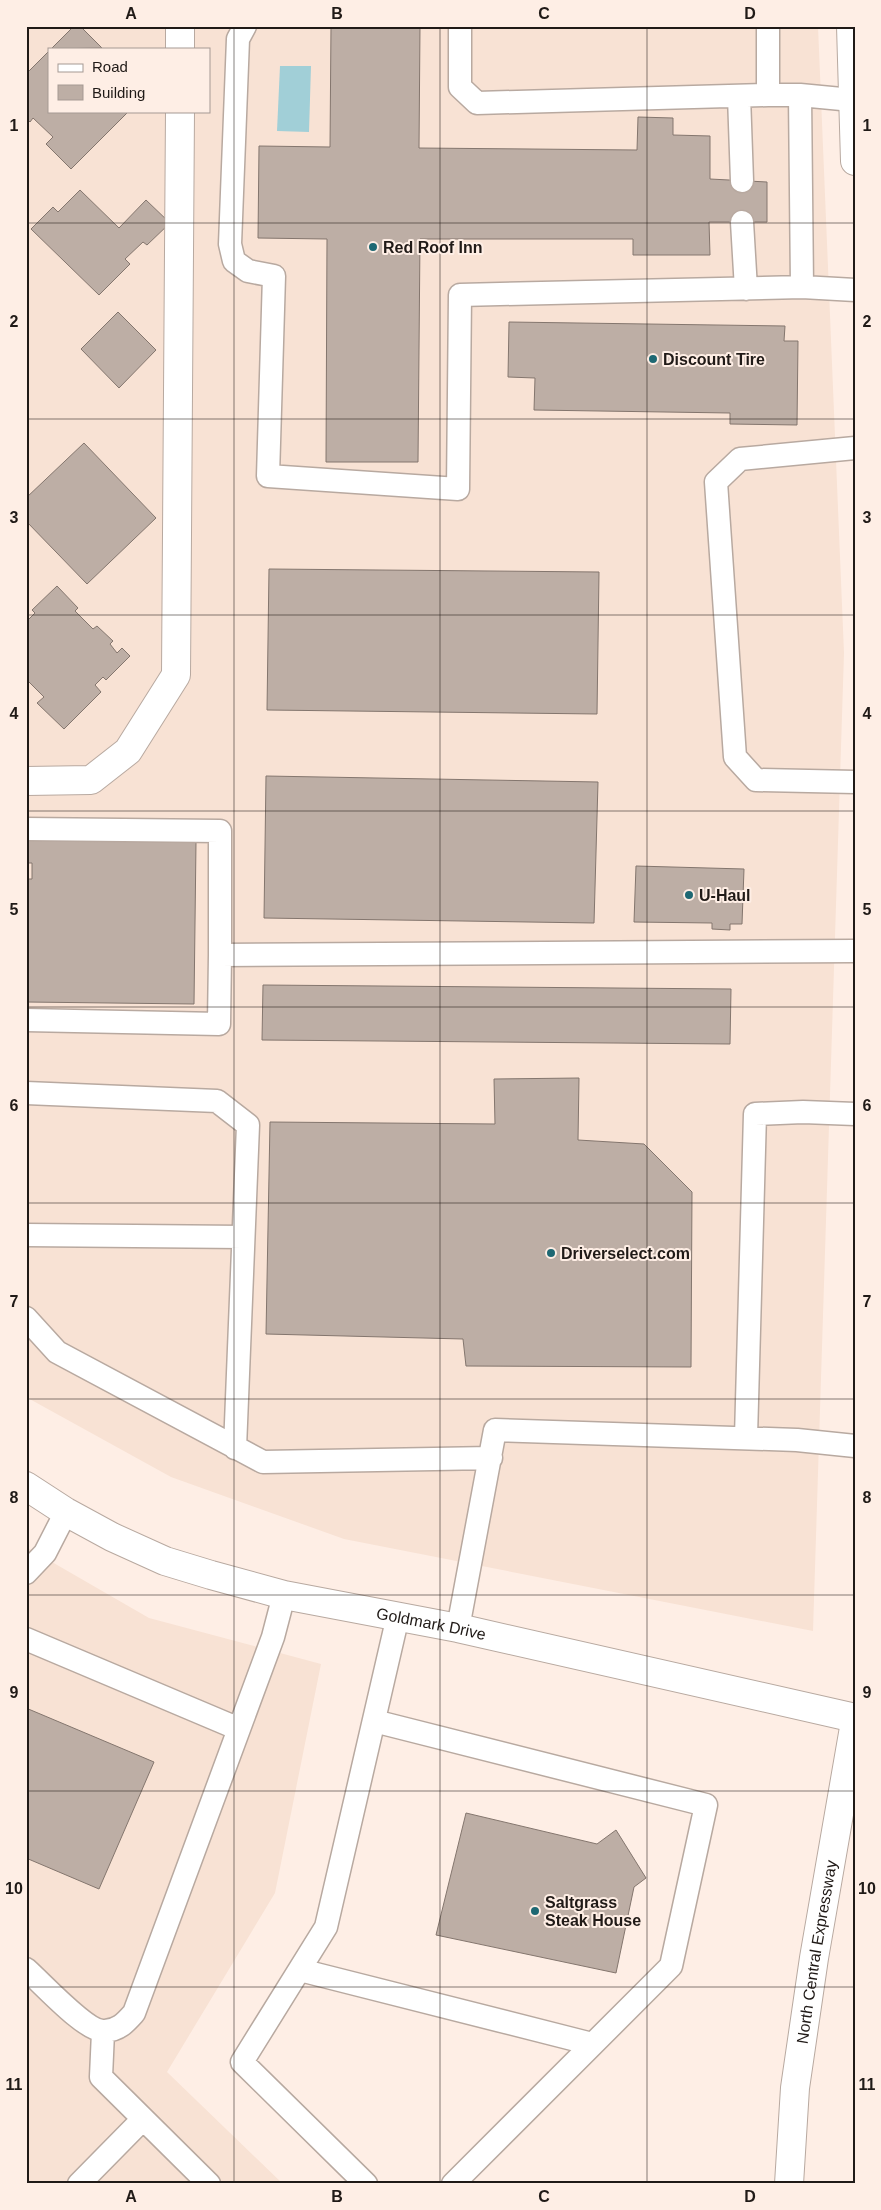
<svg xmlns="http://www.w3.org/2000/svg" width="881" height="2210" font-family="Helvetica,sans-serif">
<style>
.built{fill:#f8e2d4;fill-rule:evenodd}
.water{fill:#a1cfd7}
.building{fill:#bdaea5;stroke:#84766e}
.lines{fill:none;stroke-linecap:round;stroke-linejoin:round}
.service-casing{stroke:#b8a9a0;stroke-width:25}
.minor-casing{stroke:#b8a9a0;stroke-width:30}
.tertiary-casing{stroke:#b8a9a0;stroke-width:30}
.secondary-casing{stroke:#b8a9a0;stroke-width:30}
.service{stroke:#fff;stroke-width:22}
.minor{stroke:#fff;stroke-width:28}
.tertiary{stroke:#fff;stroke-width:28}
.secondary{stroke:#fff;stroke-width:28}
.grid{fill:none;stroke:#201a17;stroke-width:1;stroke-opacity:0.55}
.poi-dot{fill:#1e6873;stroke:#feeee5;stroke-width:2}
.labels{text-anchor:middle;dominant-baseline:central;stroke-width:4;stroke-linejoin:round;paint-order:stroke}
.poi-label{font-size:16px;font-weight:bold;fill:#201a17;stroke:#feeee5;text-anchor:start}
.street-label{font-size:16px;fill:#201a17;stroke:#feeee5}
.neatline{fill:none;stroke:#201a17;stroke-width:2}
.grid-label{font-size:16px;text-anchor:middle;font-weight:bold;fill:#201a17}
</style>
<rect width="100%" height="100%" fill="#feeee5"/>
<path class="built" d="M26,26H818L844,653L813,1631L344,1539L171,1477L26,1397ZM49,49H209V111H49Z
M26,1547L149,1618L321,1664L275,1893L167,2072L283,2184H26Z"/>
<path class="water" d="M280,66H311L309,132L277,131Z"/>
<path class="building" d="M74,26H80L102,48L51,49Z
M331,26H420L419,148L637,150L638,117L673,118V135L710,136V179L767,182V222H709L710,255H633V239H420L418,462H326L327,239L258,238L259,146L330,147Z
M49,51V111H129L71,169L46,144L53,137L33,118L30,122L26,118V74Z
M80,190L119,228L146,200L170,223L147,245L143,242L125,259L130,264L99,295L31,229L53,207L58,212Z
M118,312L156,350L119,388L81,349Z
M509,322L785,326L784,341H798L797,425L730,424V413L534,410L535,378L508,377Z
M84,443L156,518L87,584L26,521V498Z
M269,569L599,572L597,714L267,710Z
M57,586L78,608L75,611L93,629L97,626L113,641L110,644L117,653L122,648L130,656L106,680L103,677L95,685L101,692L64,729L37,703L44,697L26,679V622L35,613L32,610Z
M266,776L598,782L594,923L264,918Z
M26,840L196,842L194,1004L26,1002V879H32V863H26Z
M636,866L744,869L742,924H730V930L712,929V923L634,922Z
M263,985L731,989L730,1044L262,1040Z
M579,1078L578,1140L644,1144L692,1192L691,1367L466,1366L463,1339L266,1334L270,1122L495,1124L494,1079Z
M26,1708L154,1762L99,1889L26,1858Z
M466,1813L597,1844L616,1830L646,1878L634,1887L616,1973L436,1935Z"/>
<g class="lines">
<g class="service-casing">
<path id="service" d="M245,26L238,39L230,244L234,261L248,271L274,276L268,476L458,489L460,295L802,287L855,290
M460,26V87L477,103L768,95H800L852,100
M768,26V95
M800,95L802,287
M739,96L742,181
M742,222L746,289
M855,448L740,459L716,482L735,757L756,780L855,782
M26,829L220,831V955
M26,1020L219,1024L220,955L855,951
M26,1093L217,1101L248,1125L235,1448
M26,1235L243,1237
M26,1318L57,1352L263,1462L491,1458
M746,1437L755,1114L803,1112L855,1114
M26,1573L45,1553L66,1512
M458,1628L495,1430L797,1440L855,1446
M26,1639L239,1729
M374,1721L706,1805L671,1966L453,2184
M26,1969C41,1982 87,2033 105,2031C119,2030 125,2023 134,2013L273,1637L284,1595
M300,1970L592,2044
M103,2032L101,2077L209,2184
M79,2184L143,2119
M366,2184L242,2062L326,1927L398,1616"/>
</g>
<g class="minor-casing">
<path id="minor" d="M180,49V26
M26,781L91,780L128,751L176,675L180,111"/>
</g>
<g class="tertiary-casing">
<g id="tertiary">
<path id="s1" d="M26,1486L66,1512L112,1537L165,1561L211,1575L284,1595L458,1628L855,1718"/>
</g>
</g>
<g class="secondary-casing">
<g id="secondary">
<path d="M851,26L855,161"/>
<path id="s2" d="M789,2184L795,2088L814,1958L855,1722"/>
</g>
</g>
<use href="#service" class="service"/>
<use href="#minor" class="minor"/>
<use href="#tertiary" class="tertiary"/>
<use href="#secondary" class="secondary"/>
</g>
<path class="grid" d="M234,26V2184M440,26V2184M647,26V2184M26,223H855M26,419H855M26,615H855M26,811H855M26,1007H855M26,1203H855M26,1399H855M26,1595H855M26,1791H855M26,1987H855"/>
<g class="poi-dot">
<circle cx="373" cy="247" r="5"/>
<circle cx="653" cy="359" r="5"/>
<circle cx="689" cy="895" r="5"/>
<circle cx="551" cy="1253" r="5"/>
<circle cx="535" cy="1911" r="5"/>
</g>
<g class="labels">
<g class="poi-label">
<text x="383" y="247">Red Roof Inn</text>
<text x="663" y="359">Discount Tire</text>
<text x="699" y="895">U-Haul</text>
<text x="561" y="1253">Driverselect.com</text>
<text x="545" y="1902">Saltgrass<tspan x="545" dy="18">Steak House</tspan></text>
</g>
<g class="street-label">
<text stroke="none"><textPath href="#s1" startOffset="432">Goldmark Drive</textPath></text>
<text stroke="none"><textPath href="#s2" startOffset="234">North Central Expressway</textPath></text>
</g>
</g>
<rect width="881" height="2210" fill="none" stroke="#feeee5" stroke-width="55"/>
<rect x="48" y="48" width="162" height="65" fill="#feeee5" stroke="#a59993"/>
<rect x="58" y="64" width="25" height="8" fill="#ffffff" stroke="#a59993"/>
<text x="92" y="72" font-size="15" fill="#201a17">Road</text>
<rect x="58" y="85" width="25" height="15" fill="#bdaea5" stroke="#a59993"/>
<text x="92" y="98" font-size="15" fill="#201a17">Building</text>
<rect x="28" y="28" width="826" height="2154" class="neatline"/>
<g class="grid-label">
<text x="131" y="19">A</text>
<text x="337" y="19">B</text>
<text x="544" y="19">C</text>
<text x="750" y="19">D</text>
<text x="14" y="131">1</text>
<text x="867" y="131">1</text>
<text x="14" y="327">2</text>
<text x="867" y="327">2</text>
<text x="14" y="523">3</text>
<text x="867" y="523">3</text>
<text x="14" y="719">4</text>
<text x="867" y="719">4</text>
<text x="14" y="915">5</text>
<text x="867" y="915">5</text>
<text x="14" y="1111">6</text>
<text x="867" y="1111">6</text>
<text x="14" y="1307">7</text>
<text x="867" y="1307">7</text>
<text x="14" y="1503">8</text>
<text x="867" y="1503">8</text>
<text x="14" y="1698">9</text>
<text x="867" y="1698">9</text>
<text x="14" y="1894">10</text>
<text x="867" y="1894">10</text>
<text x="14" y="2090">11</text>
<text x="867" y="2090">11</text>
<text x="131" y="2202">A</text>
<text x="337" y="2202">B</text>
<text x="544" y="2202">C</text>
<text x="750" y="2202">D</text>
</g>
</svg>
